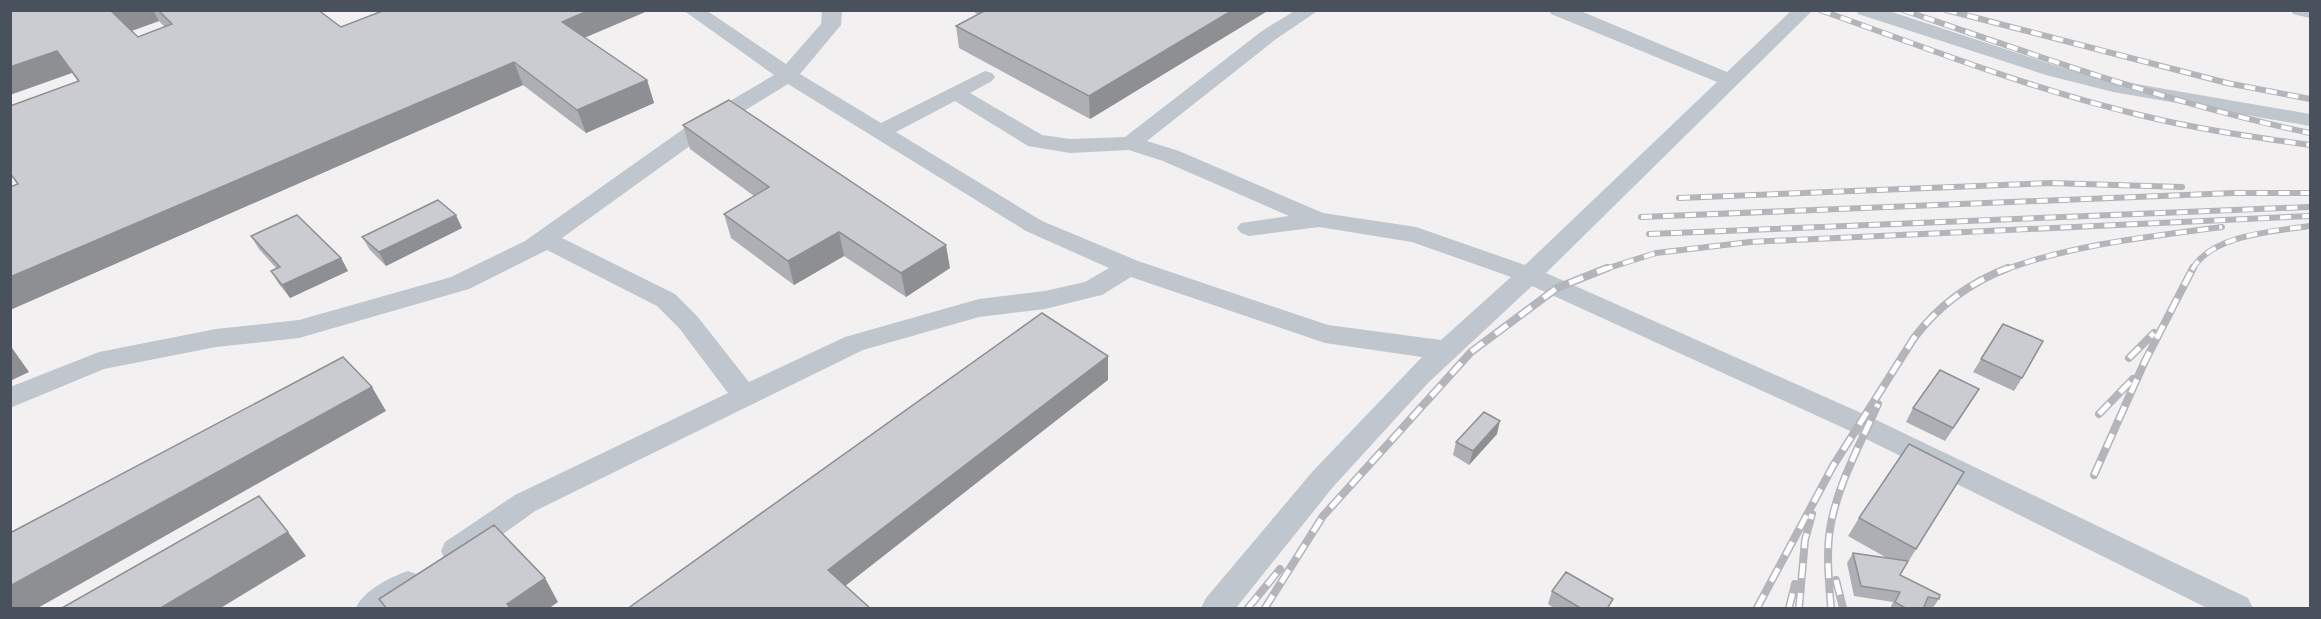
<svg xmlns="http://www.w3.org/2000/svg" width="2321" height="619" font-family="Raleway,sans-serif">
<style>
.lines{fill:none;stroke-linecap:round;stroke-linejoin:round}
.minor{fill:#bfc6ce;fill-rule:evenodd}
.rail-far1-casing{stroke:#b3b5ba;stroke-width:6}
.rail-casing{stroke:#b3b5ba;stroke-width:8}
.rail-far1{stroke:#fff;stroke-width:4;stroke-dasharray:11;stroke-linecap:butt}
.rail{stroke:#fff;stroke-width:5;stroke-dasharray:15;stroke-linecap:butt}
.wall{fill:#aeafb5;fill-rule:evenodd}
.shaded-wall{fill:#8d8f93}
.building{fill:#caccd2;stroke:#8d8f93;stroke-width:1.5}
</style>
<rect width="100%" height="100%" fill="#f2f0f0"/>
<g class="lines">
<path class="minor" d="M683,10H706L786,64L821,24L822,10H842L841,25L800,74L881,123L985,71L992,73L995,77L992,81L970,93L1042,135L1070,139L1125,137L1262,31L1296,10H1319L1276,39L1147,141L1179,151L1323,213L1416,227L1525,265L1717,82L1551,14L1549,10H1578L1727,72L1792,10H1813L1546,273L1868,416L2248,598L2253,608H2207L1848,430L1532,286L1428,383L1333,487L1236,608H1201L1206,598L1313,471L1422,357L1325,343L1131,277L1102,295L1093,297L1045,309L979,317L863,350L535,511L467,560L456,564L445,560L441,551L445,542L515,495L728,393L679,328L657,306L547,250L469,289L299,338L216,347L104,369L10,408V387L99,352L216,329L299,320L451,277L525,241L689,125L774,75ZM788,84L1026,231L1109,268L1085,282L1045,291L979,299L845,337L749,382L697,316L675,294L562,238L705,135ZM955,101L1028,146L1070,153L1129,150L1163,161L1289,216L1241,223L1237,228L1241,233L1249,236L1319,227L1412,242L1511,277L1441,340L1328,325L1138,261L1042,221L896,132Z
M1856,10H1886L2060,67L2113,80L2310,114V126L2113,92L2046,75L1858,14Z
M2291,10H2310V18L2293,14Z
M408,571L419,575L424,584C410,612 383,608 356,608C363,591 390,577 408,571Z"/>
<g class="rail-far1-casing">
<path id="rail-far1" d="M1820,10C1926,48 2031,89 2140,115C2196,129 2253,137 2310,145
M1903,10C2037,56 2171,104 2310,133
M1946,10L2227,83L2310,99
M1679,198L2050,183L2182,187
M1641,217L2234,193H2310
M1649,234L2308,207
M1602,270L1656,253L1750,242L2310,216
M2004,270C2075,244 2148,237 2222,227
M2192,270C2210,235 2275,231 2310,226"/>
</g>
<g class="rail-casing">
<path id="rail" d="M2129,358L2154,333
M2099,414L2133,379
M2094,475L2145,361L2193,268
M1836,580L1843,608
M1248,608L1280,569
M1265,608L1323,516L1471,352L1557,288L1607,268
M1757,608L1833,466L1914,338C1938,306 1971,282 2008,268
M1789,608L1795,584
M1799,608L1805,540L1812,514
M1831,608C1829,582 1826,555 1830,529C1837,485 1860,445 1878,404"/>
</g>
<use href="#rail-far1" class="rail-far1"/>
<use href="#rail" class="rail"/>
</g>
<path class="wall" d="M10,10H318L341,27L585,38L647,80L654,103L586,133L523,85L10,310V187L18,184L78,81L72,73ZM159,21L165,27L138,37L132,31Z
M974,10H1269L1090,119L959,48L956,26L979,15L974,12Z
M683,125L950,268L906,297L844,256L794,285L731,238L724,214L754,196L690,149Z
M462,228L386,266L370,250L362,237Z
M251,236L341,258L348,271L290,298L279,284L271,271L277,269L259,249Z
M2003,324L2022,378L2014,391L1973,372Z
M1971,402L1945,441L1906,422L1913,408Z
M1497,434L1469,465L1453,455L1456,442Z
M1964,472L1900,575L1939,599L1932,609L1924,607L1923,609H1890L1893,602L1854,596L1847,563L1853,553L1887,558L1848,536L1859,518Z
M1552,591L1609,609H1555L1548,604Z"/>
<path class="shaded-wall" d="M113,10H153L159,21L125,33L111,11Z
M590,10H650L570,44L562,22Z
M1233,10H1269L1090,119L1089,96Z
M57,51L72,73L10,95V67Z
M514,62L523,85L10,310V277Z
M647,80L654,103L586,133L577,110Z
M456,215L462,228L386,266L379,252Z
M839,232L844,256L794,285L788,261Z
M946,245L950,268L906,297L901,273Z
M341,258L348,271L290,298L282,285Z
M10,345L29,372L10,381Z
M1108,356V380L835,594L828,570Z
M372,387L386,411L36,609H10V586Z
M1500,421L1497,434L1469,465L1473,451Z
M288,532L306,556L219,609H159Z
M545,578L558,602L548,609H509L507,604Z"/>
<path class="building" d="M10,10H113L111,11L138,37L172,24L158,10H318L341,27L385,10H590L562,22L647,80L577,110L514,62L10,277V187L18,184L10,173V106L79,81L57,51L10,67Z
M986,10H1233L1089,96L956,26Z
M729,100L946,245L901,273L839,232L788,261L724,214L769,187L683,125Z
M438,200L456,215L379,252L362,237Z
M297,215L341,258L282,285L271,271L280,267L251,236Z
M1042,313L1108,356L828,570L871,609H627Z
M2003,324L2043,341L2022,378L1981,359Z
M343,357L372,387L10,586V533Z
M1940,370L1979,389L1953,428L1913,408Z
M1484,412L1500,421L1473,451L1456,442Z
M1909,444L1964,472L1916,549L1859,518Z
M259,496L288,532L159,609H60Z
M494,525L545,578L507,604L511,609H387L379,599Z
M1853,553L1908,561L1900,575L1940,595L1939,599L1928,597L1923,609H1907L1895,602L1900,592L1861,586Z
M1566,572L1613,599L1607,609H1582L1552,591Z"/>
<rect width="2321" height="619" fill="none" stroke="#49515c" stroke-width="24"/>
</svg>
